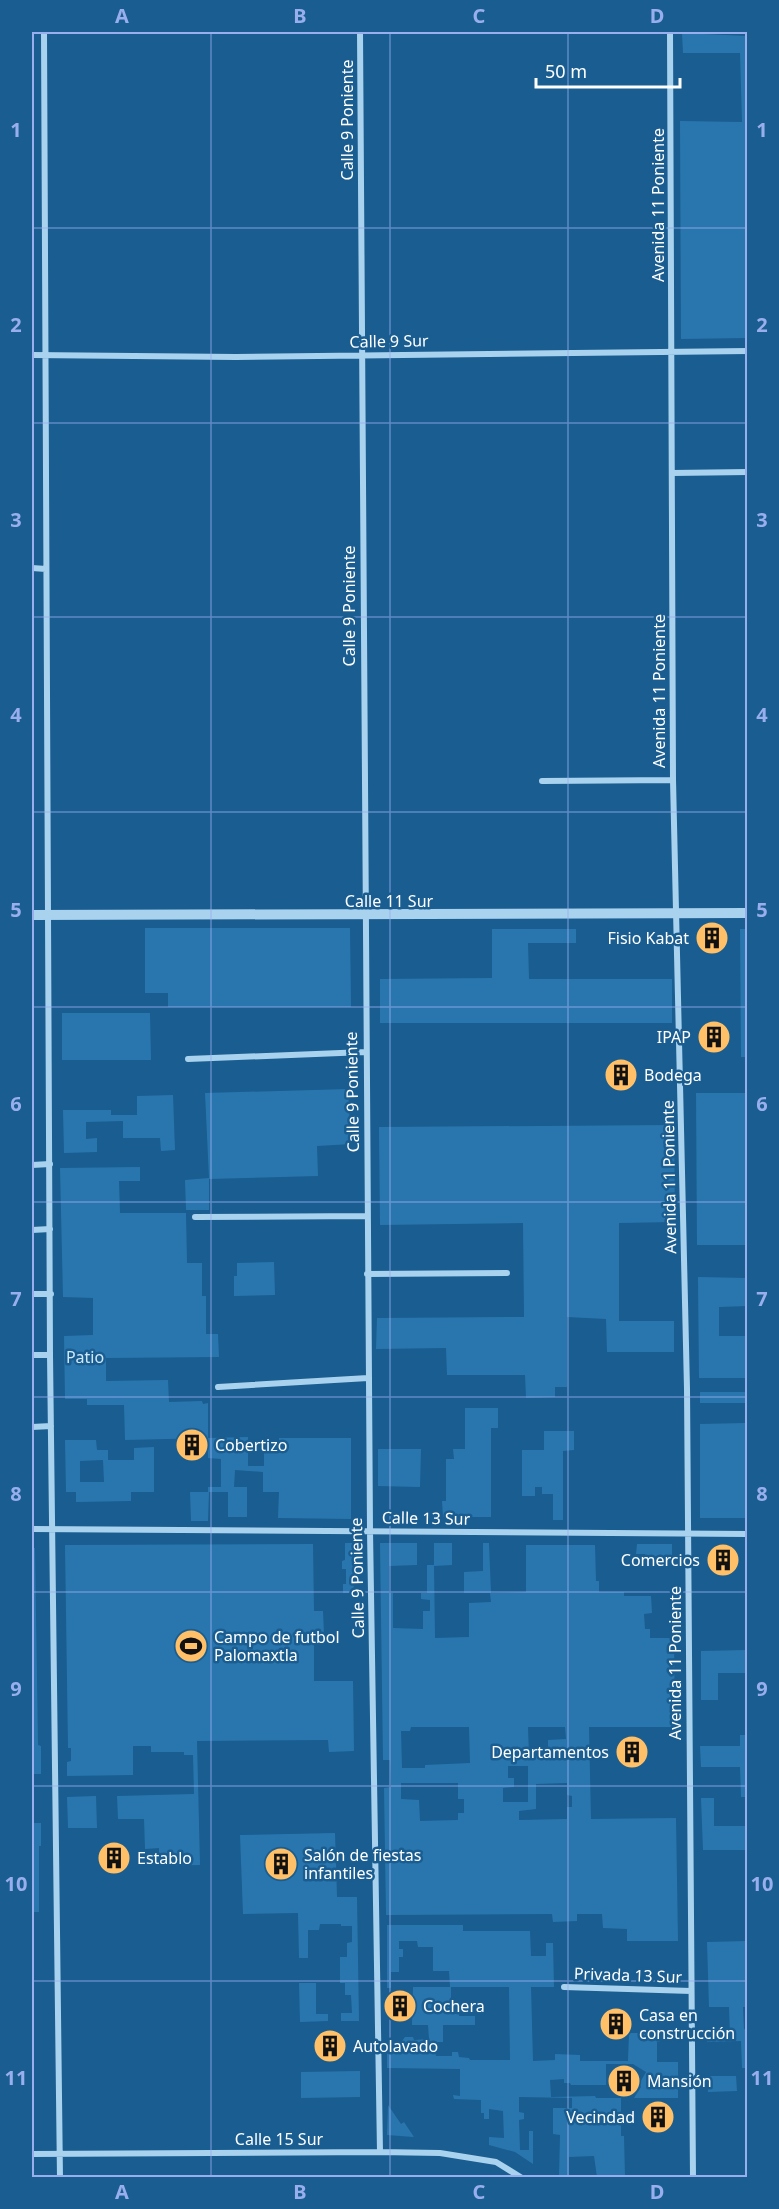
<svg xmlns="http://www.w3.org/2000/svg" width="779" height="2209" font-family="'Noto Sans',sans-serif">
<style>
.green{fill:#2976ae;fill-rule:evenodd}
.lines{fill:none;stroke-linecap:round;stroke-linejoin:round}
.minor{stroke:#a9d2ef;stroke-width:6}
.tertiary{stroke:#a9d2ef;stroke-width:10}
.grid{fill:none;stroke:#99afed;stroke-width:1.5;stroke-opacity:0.55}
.labels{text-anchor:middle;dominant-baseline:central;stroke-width:5;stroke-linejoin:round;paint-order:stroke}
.street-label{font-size:16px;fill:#fff;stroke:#1a5d91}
.poi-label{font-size:16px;fill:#fff;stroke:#1a5d91;text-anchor:start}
.park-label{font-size:16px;fill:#cfe9fb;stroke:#1a5d91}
.neatline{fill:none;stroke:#99afed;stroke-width:2}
.grid-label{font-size:20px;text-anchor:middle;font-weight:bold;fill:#99afed}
</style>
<rect width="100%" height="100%" fill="#1a5d91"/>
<path class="green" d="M682,33L747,36V338L681,339L680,121L742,122L740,53H683Z
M145,928H350L351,1007H168V993H145Z
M492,929H576V943H528L529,979H672V1023H380V979L492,978Z
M740,929H747V1057H741Z
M62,1013H150L151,1060H62Z
M348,1089L351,1144L317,1146L318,1176L209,1179V1210H186L185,1180L209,1178L205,1093Z
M696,1093H747V1245H697Z
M173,1095L175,1150L161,1151L160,1138H123V1121L86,1122V1139L97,1138V1152L64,1153L63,1110H111V1115H137V1096Z
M674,1125L675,1222L619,1223V1321H674V1352H607L606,1319L567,1317V1387H555V1397L526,1398L525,1375H447L446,1348L376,1349L377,1318L524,1317L523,1223L380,1225L379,1127Z
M140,1167V1181H119L120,1213H186L187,1263H202V1296H206V1334H218L219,1357L106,1358V1381L168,1380L169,1402L202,1401L203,1404L208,1403V1438L248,1437V1466H264V1453H279V1438H351V1519L278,1518L279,1492H263V1472L235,1470L234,1487H247V1517H228V1492H209L208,1521H191L190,1492H208V1487H221V1459L208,1458V1438L125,1440L124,1405H87V1399H65L64,1336L93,1335V1298L63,1297L60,1168Z
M274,1262L275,1295L234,1296V1276H237V1263Z
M698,1277L747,1278V1306L719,1307V1336H747V1378H699Z
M700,1392H747V1518H700V1424L745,1423V1403H700Z
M465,1408H498V1428H491V1517H443L442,1501H446V1459H454L453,1449H465Z
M544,1431H574V1450L563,1451V1520H553V1494H542V1487H535V1496H522V1450H544Z
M65,1440H96L97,1450H108V1460H134V1448L154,1447V1492H131V1501L76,1502V1492H66ZM103,1460L104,1482H80V1461Z
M378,1449H421L420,1487L378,1486Z
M345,1543H352L354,1593H343V1584H346V1569H342V1561L345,1560Z
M380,1543H417V1565L389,1566V1593H393V1628L423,1629V1611H430V1600L421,1599V1593H427V1565H434V1543H452V1565L434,1566L435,1638L469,1637V1603L491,1602L490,1593H464V1572L483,1571V1543H489L491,1593L526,1592V1545H595L596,1581H599V1592H624V1596H651L652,1613L644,1614L645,1629H650V1638H674L675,1727H589L591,1819L676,1818L678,1941H627V1929L603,1928L602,1914H577V1921L553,1922L552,1914L386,1915L384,1788L391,1787L390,1760H383ZM411,1727H469L470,1763L425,1765V1768H402L401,1731H410ZM528,1727H565L566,1739L548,1740V1756H529ZM508,1766H528V1802H503V1788L514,1787V1778H508ZM401,1783H458V1799H464V1813H458V1820L420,1821L419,1800L401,1799ZM567,1783V1795L572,1796V1807H567V1819L519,1820V1811L536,1809V1784Z
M313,1544L314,1611H323L324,1634L314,1635V1681H353L354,1751L329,1752L328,1740L197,1741L200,1865L159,1866V1848L145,1849L144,1819H118L117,1796L194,1794L193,1755H184V1752H151V1746H133V1775L67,1776V1762L71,1761V1748H68L65,1545Z
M637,1544H672V1558H652L651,1560L645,1561V1554H636Z
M32,1548H35L38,1745L41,1746V1774H32Z
M747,1650V1673H718V1700H701V1651Z
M740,1735H747V1797H741L740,1767H701L700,1746H740Z
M96,1796L97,1828H68L67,1797Z
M701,1798H714V1826H747V1850H703Z
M32,1823H41V1846H39V1912H32Z
M335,1833L337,1897H357L359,2021H341V2013H352L351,1995H345V1983H340V1957H347V1943L352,1942V1926H341V1924H320L319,1930H308V1958H299L298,1913L243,1914L240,1835Z
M387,1925H463V1931H530L531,1956H546V1943H553L554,1987H531L533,2061L555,2060V2054L580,2055V2061H628L629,2033H661V2041L657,2042V2062H678V2098H634L641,2087L639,2084L646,2072L633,2064H606V2085H571L570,2083H564V2079L550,2080L551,2097L595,2096L596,2098H621V2136H624L625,2177H597L594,2156L569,2157V2177H559L560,2135L553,2134V2108H572V2098L519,2097V2112L524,2113V2119L519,2120L520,2150H529V2131H533V2164L515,2152L489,2145V2137L504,2138L503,2111L489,2109V2119H484V2113H481V2100L454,2099L453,2095L460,2096V2069L387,2068V2045H399L405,2037H413L414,2040L429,2039L428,2025H412L413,1987H450L449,1971H433V1947H418L417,1941H399V1949H403V1957H399V1972H391V1988H387ZM451,1987H509L510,2060H470L469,2058L459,2057L458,2052H452V2056H436L434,2047H438V2042H443V2025H475V2016H459V2007H451Z
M747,1941V2007H743L744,2029L747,2030L748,2068H742L741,2041L707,2042V2037L730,2036L729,2007H709L707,1942Z
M299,1983H316V2014H328V2021L300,2022Z
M360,2071V2097L301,2098V2072Z
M708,2076H736L737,2091L708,2092Z
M388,2105L401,2124L404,2122L414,2137L387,2135Z"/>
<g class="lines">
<path class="minor" d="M44,32L50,1355L60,2178
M360,32L370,1531L380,2152
M670,32L673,780L687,1389L693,2178
M32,355L236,357L748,351
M672,473L748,472
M32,568L46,569
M542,781L673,780
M188,1059L365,1052
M32,1165L50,1164
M195,1217L367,1216
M32,1230L50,1229
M367,1274L507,1273
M32,1294H51
M32,1355H50
M218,1387L368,1378
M32,1427L51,1426
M32,1529L748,1534
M564,1987L691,1991
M32,2154L380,2152L440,2153L496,2162L522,2178"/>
<path class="tertiary" d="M32,915L748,913"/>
</g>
<path class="grid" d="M211,32V2178M390,32V2178M568,32V2178M32,228H748M32,423H748M32,617H748M32,812H748M32,1007H748M32,1202H748M32,1397H748M32,1592H748M32,1786H748M32,1981H748"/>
<defs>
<g id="building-disc" transform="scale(1.725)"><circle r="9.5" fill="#ffc067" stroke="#1a5d91"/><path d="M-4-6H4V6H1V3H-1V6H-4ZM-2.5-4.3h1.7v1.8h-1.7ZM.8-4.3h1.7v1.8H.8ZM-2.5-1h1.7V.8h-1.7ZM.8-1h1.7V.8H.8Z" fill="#111"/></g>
<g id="stadium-disc" transform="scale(1.725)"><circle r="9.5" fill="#ffc067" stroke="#1a5d91"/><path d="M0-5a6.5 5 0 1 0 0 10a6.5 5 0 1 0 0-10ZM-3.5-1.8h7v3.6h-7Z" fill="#111"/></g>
</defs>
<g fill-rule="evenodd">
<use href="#building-disc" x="712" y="938"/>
<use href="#building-disc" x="714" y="1037"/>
<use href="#building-disc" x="621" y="1075"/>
<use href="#building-disc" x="192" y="1445"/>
<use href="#building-disc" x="723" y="1560"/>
<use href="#stadium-disc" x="191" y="1646"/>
<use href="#building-disc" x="632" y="1752"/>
<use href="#building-disc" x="114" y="1858"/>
<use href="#building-disc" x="281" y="1864"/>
<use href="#building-disc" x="400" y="2006"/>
<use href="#building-disc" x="616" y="2024"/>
<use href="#building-disc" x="330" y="2046"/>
<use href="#building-disc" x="624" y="2081"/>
<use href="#building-disc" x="658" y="2117"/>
</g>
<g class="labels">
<g class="street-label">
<text transform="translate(347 120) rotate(-90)">Calle 9 Poniente</text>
<text transform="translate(658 205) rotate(-90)">Avenida 11 Poniente</text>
<text transform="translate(389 341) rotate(-1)">Calle 9 Sur</text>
<text transform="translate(349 606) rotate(-90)">Calle 9 Poniente</text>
<text transform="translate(659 691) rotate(-90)">Avenida 11 Poniente</text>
<text x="389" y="901">Calle 11 Sur</text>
<text transform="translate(352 1092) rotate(-91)">Calle 9 Poniente</text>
<text transform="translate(669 1177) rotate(-91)">Avenida 11 Poniente</text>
<text transform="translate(426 1518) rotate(1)">Calle 13 Sur</text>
<text transform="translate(357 1578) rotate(-91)">Calle 9 Poniente</text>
<text transform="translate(675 1663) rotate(-90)">Avenida 11 Poniente</text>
<text transform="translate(628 1975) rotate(2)">Privada 13 Sur</text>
<text x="279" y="2139">Calle 15 Sur</text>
</g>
<g class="poi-label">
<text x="689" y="938" text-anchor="end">Fisio Kabat</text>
<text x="691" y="1037" text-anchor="end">IPAP</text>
<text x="644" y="1075">Bodega</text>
<text x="215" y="1445">Cobertizo</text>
<text x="700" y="1560" text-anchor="end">Comercios</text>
<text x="214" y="1637">Campo de futbol<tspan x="214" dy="18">Palomaxtla</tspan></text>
<text x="609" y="1752" text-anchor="end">Departamentos</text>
<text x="304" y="1855">Salón de fiestas<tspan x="304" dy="18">infantiles</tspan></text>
<text x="137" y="1858">Establo</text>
<text x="423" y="2006">Cochera</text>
<text x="639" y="2015">Casa en<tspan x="639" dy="18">construcción</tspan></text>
<text x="353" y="2046">Autolavado</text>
<text x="647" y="2081">Mansión</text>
<text x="635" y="2117" text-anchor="end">Vecindad</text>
</g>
<g class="park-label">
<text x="85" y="1357">Patio</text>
</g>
</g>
<rect width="779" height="2209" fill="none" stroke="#1a5d91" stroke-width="66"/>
<path d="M536 78v9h144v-9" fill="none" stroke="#ffffff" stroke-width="3"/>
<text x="545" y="78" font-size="18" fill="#ffffff" stroke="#1a5d91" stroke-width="4.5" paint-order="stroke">50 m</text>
<rect x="33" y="33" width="713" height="2143" class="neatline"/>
<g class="grid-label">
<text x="122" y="23">A</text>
<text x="300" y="23">B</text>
<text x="479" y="23">C</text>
<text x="657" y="23">D</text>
<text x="16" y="137">1</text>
<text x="762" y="137">1</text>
<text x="16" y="332">2</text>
<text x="762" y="332">2</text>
<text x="16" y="527">3</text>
<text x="762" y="527">3</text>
<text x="16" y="722">4</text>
<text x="762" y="722">4</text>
<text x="16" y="917">5</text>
<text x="762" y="917">5</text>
<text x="16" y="1111">6</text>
<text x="762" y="1111">6</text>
<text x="16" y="1306">7</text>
<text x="762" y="1306">7</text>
<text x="16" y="1501">8</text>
<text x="762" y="1501">8</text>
<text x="16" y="1696">9</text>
<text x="762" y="1696">9</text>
<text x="16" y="1891">10</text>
<text x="762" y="1891">10</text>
<text x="16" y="2085">11</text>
<text x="762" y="2085">11</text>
<text x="122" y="2199">A</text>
<text x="300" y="2199">B</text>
<text x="479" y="2199">C</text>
<text x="657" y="2199">D</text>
</g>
</svg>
